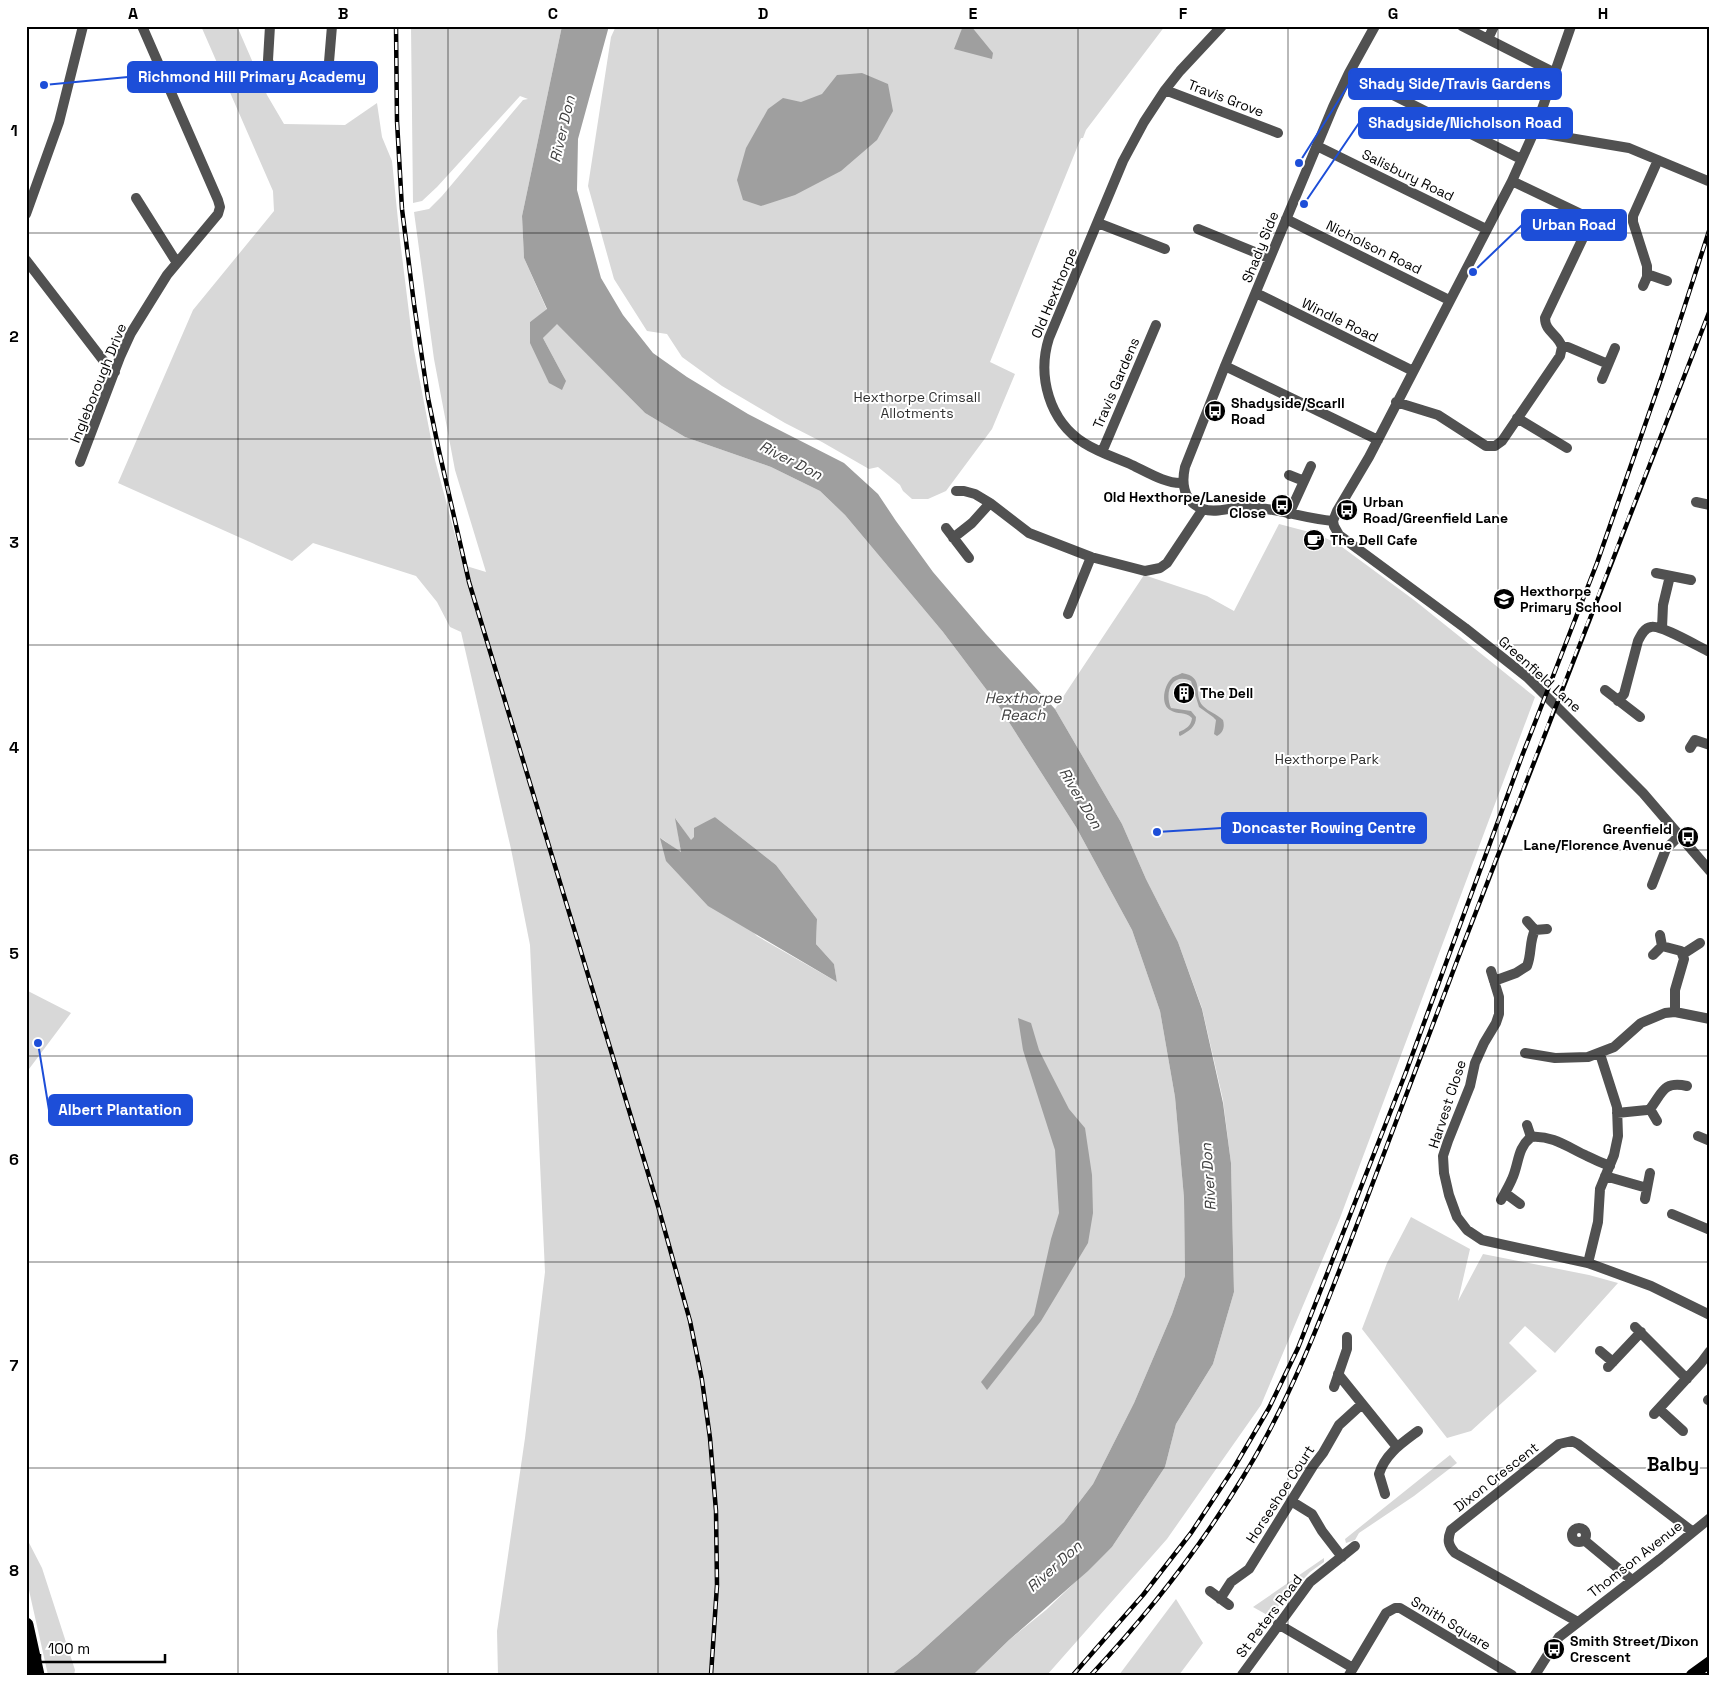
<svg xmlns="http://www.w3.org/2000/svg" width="1736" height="1701" font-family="'Space Grotesk',sans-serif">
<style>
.green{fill:#d8d8d8;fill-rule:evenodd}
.water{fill:#9f9f9f}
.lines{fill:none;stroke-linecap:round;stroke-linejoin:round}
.minor{stroke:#515151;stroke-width:10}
.major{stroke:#000;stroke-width:12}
.highway{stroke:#000;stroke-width:15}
.rail-casing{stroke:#000;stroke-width:4.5}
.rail{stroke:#fff;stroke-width:2.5;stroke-dasharray:8;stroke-linecap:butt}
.grid{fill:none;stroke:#000;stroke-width:1;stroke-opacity:0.55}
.labels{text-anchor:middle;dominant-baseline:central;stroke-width:4;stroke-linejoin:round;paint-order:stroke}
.street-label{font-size:14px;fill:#000;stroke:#fff}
.park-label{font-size:14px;fill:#2f2f2f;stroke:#fff}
.poi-label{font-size:14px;font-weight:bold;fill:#000;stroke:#fff;text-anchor:start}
.water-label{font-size:15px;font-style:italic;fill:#404040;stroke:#fff}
.district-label{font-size:19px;font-weight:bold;fill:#000;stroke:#fff}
.leader{fill:none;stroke:#1d4ed8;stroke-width:2}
.callout-dot{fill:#1d4ed8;stroke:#fff;stroke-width:2}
.callout{fill:#1d4ed8;stroke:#1d4ed8;stroke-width:2}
.callout-label{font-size:15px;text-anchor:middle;font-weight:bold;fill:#fff}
.neatline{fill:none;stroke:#000;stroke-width:2}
.grid-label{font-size:16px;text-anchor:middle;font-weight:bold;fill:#000}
</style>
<rect width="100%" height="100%" fill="#fff"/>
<path class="green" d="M201,26H237L267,95L284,124L345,125L377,103L382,137L392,161L400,240L413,345L435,460L463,565L486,572L455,470L434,359L414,212L429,209L442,196L523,100L528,99L520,96L437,187L422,201L413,203L411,26H562L522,216L524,258L547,310L530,322L566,381L543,338L557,323L645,413L685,437L771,467L820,491L845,515L943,632L998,705L1076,827L1132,930L1160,1011L1175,1097L1184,1198L1185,1276L1172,1314L1134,1403L1093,1484L1064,1522L917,1655L891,1675H498L497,1631L525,1438L545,1272L530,945L511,849L461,632L450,627L437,602L416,576L313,543L292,561L118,483L193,310L274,211L273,191ZM715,817L776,865L817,919L816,944L834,964L837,982L757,936L661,838L681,853L676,819L691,841Z
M616,26H1165L1086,130L1083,138H1081L990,362L1015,374L992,429L946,491L928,499H912L903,491L900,485L878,467L869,469L822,442L785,423L722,386L682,357L667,334L647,331L614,279L588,186L611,37Z
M1279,524L1317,534L1338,544L1414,600L1535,697L1340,1218L1261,1405L1167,1539L1047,1675H973L1009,1640L1046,1610L1112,1547L1165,1467L1176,1424L1213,1364L1234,1292L1231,1163L1223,1100L1202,1008L1178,942L1146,879L1122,824L1055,709L1144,575L1207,596L1234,611Z
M26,990L71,1013L26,1073Z
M1411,1217L1470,1249L1458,1301L1483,1254L1589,1275L1618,1283L1555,1353L1525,1326L1509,1343L1537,1371L1471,1431L1447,1438L1362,1329L1387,1263Z
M1450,1455L1457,1463L1414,1496L1359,1533L1355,1540L1346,1543L1345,1539Z
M26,1537L42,1568L75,1670L74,1675H48L26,1577Z
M1324,1558V1562L1310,1572L1269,1616L1253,1607Z
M1176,1599L1203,1643L1179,1675H1119Z"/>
<path class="water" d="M562,26H609L578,139L577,190L601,278L623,315L653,353L687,377L748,414L844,463L878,494L896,521L933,572L986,634L1055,709L1122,824L1146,879L1178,942L1202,1009L1223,1103L1231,1163L1234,1292L1213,1364L1176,1424L1165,1467L1112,1547L1088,1571L1009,1640L973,1675H891L917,1655L1064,1522L1093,1484L1134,1403L1172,1314L1185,1276L1184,1198L1175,1097L1160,1011L1132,930L1076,827L998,705L943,632L845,515L820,491L771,467L685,437L645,413L557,324L543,338L566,381L562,390L549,383L530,343V322L547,309L524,258L522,216Z
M963,26H971L993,53L992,59L954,49Z
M862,73L888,84L893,111L877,140L841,171L795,195L761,206L743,200L737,180L746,148L768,109L783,98L801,102L822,94L837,75Z
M1182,673C1206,677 1192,694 1203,706C1209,712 1217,714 1223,720C1225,727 1223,733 1217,736L1214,734L1216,720L1213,717L1199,707L1191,681C1172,672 1164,692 1171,708L1191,711L1196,717C1196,727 1189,731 1180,736L1179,735V732C1186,729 1191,726 1192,718C1185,711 1178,715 1170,710C1160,704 1164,685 1172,678C1174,676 1179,675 1182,673Z
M715,817L776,865L817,919L816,944L834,964L837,982L708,906L666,861L660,838L681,852L675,818L691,840L694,837V828Z
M1018,1018L1031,1023L1039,1050L1050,1072L1069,1109L1085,1128L1092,1175L1093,1213L1088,1243L1041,1321L987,1390L981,1382L1034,1315L1051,1239L1059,1213L1055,1150L1023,1050Z"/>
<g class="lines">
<path class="minor" d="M270,26L268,60L273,76
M1462,26L1555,73
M1488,39L1494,26
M1349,73L1521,159
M328,74L332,26
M314,81L328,74L340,84
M1165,90L1278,133
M1534,132L1629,148L1708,181
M1317,146L1486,229
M1512,181L1583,215
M136,198L177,263
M26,214L59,122L83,26
M1286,219L1449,300
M1098,223L1165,249
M1604,223L1595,220L1591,221L1545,318C1545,332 1558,334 1562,347H1568L1608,364
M1198,229L1269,258
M26,260L106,364L115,372
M1647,274L1667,281
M1643,286L1647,277V266L1633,222V216L1658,160
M1256,293L1413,371
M1225,366L1378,440
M1602,379L1615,348
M1396,402L1438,415L1486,446H1495L1502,441L1560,356L1562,347
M1517,418L1567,448
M1102,452L1156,325
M80,462L120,357L131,333L167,275L218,214L220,207L218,200L142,26
M1289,475L1304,481
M1182,483C1166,484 1147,472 1132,465C1116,458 1098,452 1084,443C1049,421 1037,376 1049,338L1123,161L1144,122L1165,90L1180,71L1222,26
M956,491H964L975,494L990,503L1029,533L1091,557L1145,571L1160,568L1167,563L1203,509
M1696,502L1710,505
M1289,514L1311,466
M1333,521C1304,519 1275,507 1245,507C1231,507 1216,514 1203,509C1184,502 1181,485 1185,467L1225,366L1333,107L1349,73L1375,26
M1333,521L1337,511L1369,457L1512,181L1534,132L1571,26
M1333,521L1334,526L1339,535L1465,628L1527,677L1643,793L1710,871
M946,528L969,558
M953,538L972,523L990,503
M1656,573L1691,580
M1068,614L1091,557
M1662,628L1663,605L1670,576
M1605,690L1640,717
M1618,701L1624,694L1638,641C1641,635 1644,628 1651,627C1660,624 1699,647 1710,652
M1690,748L1695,740L1710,745
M1652,885L1666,849L1679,836
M1527,921L1535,930L1547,929
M1662,946L1681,951L1684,959L1675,990V1012
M1683,954L1700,943
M1653,955L1662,946L1660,935
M1491,971L1499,997V1014L1496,1023L1484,1043L1475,1063L1470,1086L1448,1141L1443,1156L1444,1173L1449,1195L1457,1217L1467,1230L1482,1240L1588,1263L1651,1286L1710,1315
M1494,981L1516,973L1527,966C1532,954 1529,942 1535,930
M1525,1053L1555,1058L1588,1057L1614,1047L1641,1023L1665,1013L1675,1012L1710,1019
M1650,1109L1657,1121
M1617,1113L1647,1110L1650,1109C1663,1092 1663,1081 1687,1086
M1527,1125L1531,1137
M1698,1136L1710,1141
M1605,1176L1647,1188
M1505,1193L1520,1204
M1645,1199L1650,1173
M1501,1200C1505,1193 1509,1186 1512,1179C1519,1164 1517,1148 1531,1137C1553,1135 1569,1148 1587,1156C1595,1160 1602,1163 1610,1166
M1672,1214L1710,1230
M1588,1263L1598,1222L1600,1189L1614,1155L1618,1136L1617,1107L1600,1054
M1635,1327L1687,1379
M1600,1351L1613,1362
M1608,1367L1641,1332
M1338,1374L1397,1447
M1334,1387L1347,1349V1337
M1708,1400L1710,1399
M1659,1409L1683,1431
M1654,1414L1701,1363L1710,1351
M1385,1494L1379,1474C1385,1454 1402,1443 1418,1431
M1291,1501L1312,1514L1322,1531L1342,1557
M1572 1535a7 7 0 1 1 14 0a7 7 0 1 1-14 0Z
M1584,1540L1632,1580
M1210,1591L1229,1605
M1220,1599L1231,1582L1249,1569L1313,1466L1323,1453L1339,1425L1362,1404
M1578,1622L1455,1553C1448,1545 1447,1540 1451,1530L1559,1444L1572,1441L1578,1444L1693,1532
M1278,1624L1353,1668
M1242,1675L1310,1582L1355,1546
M1349,1675L1386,1613L1395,1608H1400L1512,1675
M1535,1675L1559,1637L1660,1559L1710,1518"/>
<path class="major" d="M1692,1675L1710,1662"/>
<path class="highway" d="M26,1625L37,1675"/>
<g class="rail-casing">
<path id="rail" d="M396,26L397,121L402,209L414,304L428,398L439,451L469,582L658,1206L690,1321L702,1380L710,1438L716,1511L717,1585L711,1675
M1073,1675L1143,1595L1191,1533L1232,1471L1269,1408L1298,1348L1406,1072L1522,756L1597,563L1662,376L1710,228
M1091,1675C1148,1614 1200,1548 1243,1477C1292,1398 1325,1308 1358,1222C1392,1132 1426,1042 1460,953C1542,738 1626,524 1710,310"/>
</g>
<use href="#rail" class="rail"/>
</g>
<path class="grid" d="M238,26V1675M448,26V1675M658,26V1675M868,26V1675M1078,26V1675M1288,26V1675M1498,26V1675M26,233H1710M26,439H1710M26,645H1710M26,850H1710M26,1056H1710M26,1262H1710M26,1468H1710"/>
<defs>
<g id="bus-disc" transform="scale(1.125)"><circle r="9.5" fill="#000" stroke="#fff"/><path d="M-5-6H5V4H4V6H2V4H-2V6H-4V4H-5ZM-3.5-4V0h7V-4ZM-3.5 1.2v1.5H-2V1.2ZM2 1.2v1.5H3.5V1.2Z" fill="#fff"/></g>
<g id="cafe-disc" transform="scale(1.125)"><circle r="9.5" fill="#000" stroke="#fff"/><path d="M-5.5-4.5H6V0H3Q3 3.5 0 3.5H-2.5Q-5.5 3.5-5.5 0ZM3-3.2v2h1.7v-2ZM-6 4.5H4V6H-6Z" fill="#fff"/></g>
<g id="school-disc" transform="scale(1.125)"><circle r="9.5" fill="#000" stroke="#fff"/><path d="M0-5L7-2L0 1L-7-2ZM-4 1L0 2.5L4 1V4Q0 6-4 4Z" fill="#fff"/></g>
<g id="building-disc" transform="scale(1.125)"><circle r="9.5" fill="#000" stroke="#fff"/><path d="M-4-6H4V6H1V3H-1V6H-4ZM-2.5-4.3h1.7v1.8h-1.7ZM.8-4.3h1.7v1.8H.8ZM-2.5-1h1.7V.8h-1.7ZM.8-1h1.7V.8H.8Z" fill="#fff"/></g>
</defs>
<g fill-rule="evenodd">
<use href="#bus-disc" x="1215" y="411"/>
<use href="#bus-disc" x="1282" y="505"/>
<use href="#bus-disc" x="1347" y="510"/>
<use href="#cafe-disc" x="1314" y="540"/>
<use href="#school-disc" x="1504" y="599"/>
<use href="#building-disc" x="1184" y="693"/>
<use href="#bus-disc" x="1688" y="837"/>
<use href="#bus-disc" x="1554" y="1649"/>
</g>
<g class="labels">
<g class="street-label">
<text transform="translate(1226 98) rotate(21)">Travis Grove</text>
<text transform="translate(1408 175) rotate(26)">Salisbury Road</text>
<text transform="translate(1260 247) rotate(-68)">Shady Side</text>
<text transform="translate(1374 247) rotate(26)">Nicholson Road</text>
<text transform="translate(1054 293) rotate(-67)">Old Hexthorpe</text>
<text transform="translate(1340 320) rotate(26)">Windle Road</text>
<text transform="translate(98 383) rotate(-68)">Ingleborough Drive</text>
<text transform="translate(1116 383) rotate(-67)">Travis Gardens</text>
<text transform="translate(1540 674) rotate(42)">Greenfield Lane</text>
<text transform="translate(1447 1104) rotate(-72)">Harvest Close</text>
<text transform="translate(1496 1477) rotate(-38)">Dixon Crescent</text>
<text transform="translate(1280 1494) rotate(-57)">Horseshoe Court</text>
<text transform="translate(1635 1559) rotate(-38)">Thomson Avenue</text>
<text transform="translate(1269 1616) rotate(-53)">St Peters Road</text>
<text transform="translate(1451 1623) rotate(31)">Smith Square</text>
</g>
<g class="park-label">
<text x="917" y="397">Hexthorpe Crimsall<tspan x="917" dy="16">Allotments</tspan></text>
<text x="1327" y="759">Hexthorpe Park</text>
</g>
<g class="poi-label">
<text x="1231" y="403">Shadyside/Scarll<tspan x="1231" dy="16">Road</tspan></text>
<text x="1266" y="497" text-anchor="end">Old Hexthorpe/Laneside<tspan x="1266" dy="16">Close</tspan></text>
<text x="1363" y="502">Urban<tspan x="1363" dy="16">Road/Greenfield Lane</tspan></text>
<text x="1330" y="540">The Dell Cafe</text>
<text x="1520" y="591">Hexthorpe<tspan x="1520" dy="16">Primary School</tspan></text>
<text x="1200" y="693">The Dell</text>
<text x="1672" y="829" text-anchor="end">Greenfield<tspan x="1672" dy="16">Lane/Florence Avenue</tspan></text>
<text x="1570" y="1641">Smith Street/Dixon<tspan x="1570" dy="16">Crescent</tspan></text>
</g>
<g class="water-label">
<text transform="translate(562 129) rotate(-77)">River Don</text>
<text transform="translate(791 460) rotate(27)">River Don</text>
<text x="1023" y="697">Hexthorpe<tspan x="1023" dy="17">Reach</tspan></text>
<text transform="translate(1081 798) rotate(59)">River Don</text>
<text transform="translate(1208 1177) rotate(-94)">River Don</text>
<text transform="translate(1054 1566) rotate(-42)">River Don</text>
</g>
<g class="district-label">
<text x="1673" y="1464">Balby</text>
</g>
</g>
<path class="leader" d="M44 85L128 77M1299 163L1349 84M1304 204L1359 123M1473 272L1522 225M1157 832L1222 828M38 1043L49 1110"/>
<g class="callout-dot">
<circle cx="44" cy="85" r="5"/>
<circle cx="1299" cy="163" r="5"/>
<circle cx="1304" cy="204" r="5"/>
<circle cx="1473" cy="272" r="5"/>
<circle cx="1157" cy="832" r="5"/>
<circle cx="38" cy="1043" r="5"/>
</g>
<g class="callout">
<rect x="128" y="62" width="249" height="30" rx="5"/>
<rect x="1349" y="69" width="212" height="30" rx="5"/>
<rect x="1359" y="108" width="213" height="30" rx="5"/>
<rect x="1522" y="210" width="104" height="30" rx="5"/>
<rect x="1222" y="813" width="204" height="30" rx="5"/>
<rect x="49" y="1095" width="143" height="30" rx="5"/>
</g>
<g class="callout-label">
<text x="252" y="82">Richmond Hill Primary Academy</text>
<text x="1455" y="89">Shady Side/Travis Gardens</text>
<text x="1465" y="128">Shadyside/Nicholson Road</text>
<text x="1574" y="230">Urban Road</text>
<text x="1324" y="833">Doncaster Rowing Centre</text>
<text x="120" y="1115">Albert Plantation</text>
</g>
<rect width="1736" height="1701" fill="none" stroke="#ffffff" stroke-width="55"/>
<path d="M40 1654v8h125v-8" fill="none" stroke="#000000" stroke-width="2.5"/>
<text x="48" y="1654" font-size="15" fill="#000000" stroke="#ffffff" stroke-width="4" paint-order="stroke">100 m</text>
<rect x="28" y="28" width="1680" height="1646" class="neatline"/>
<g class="grid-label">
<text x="133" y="19">A</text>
<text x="343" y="19">B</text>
<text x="553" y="19">C</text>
<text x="763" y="19">D</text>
<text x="973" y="19">E</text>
<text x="1183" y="19">F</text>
<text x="1393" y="19">G</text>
<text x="1603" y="19">H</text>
<text x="14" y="136">1</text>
<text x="14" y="342">2</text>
<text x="14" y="548">3</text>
<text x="14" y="753">4</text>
<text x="14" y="959">5</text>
<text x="14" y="1165">6</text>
<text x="14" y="1371">7</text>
<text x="14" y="1576">8</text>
</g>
</svg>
